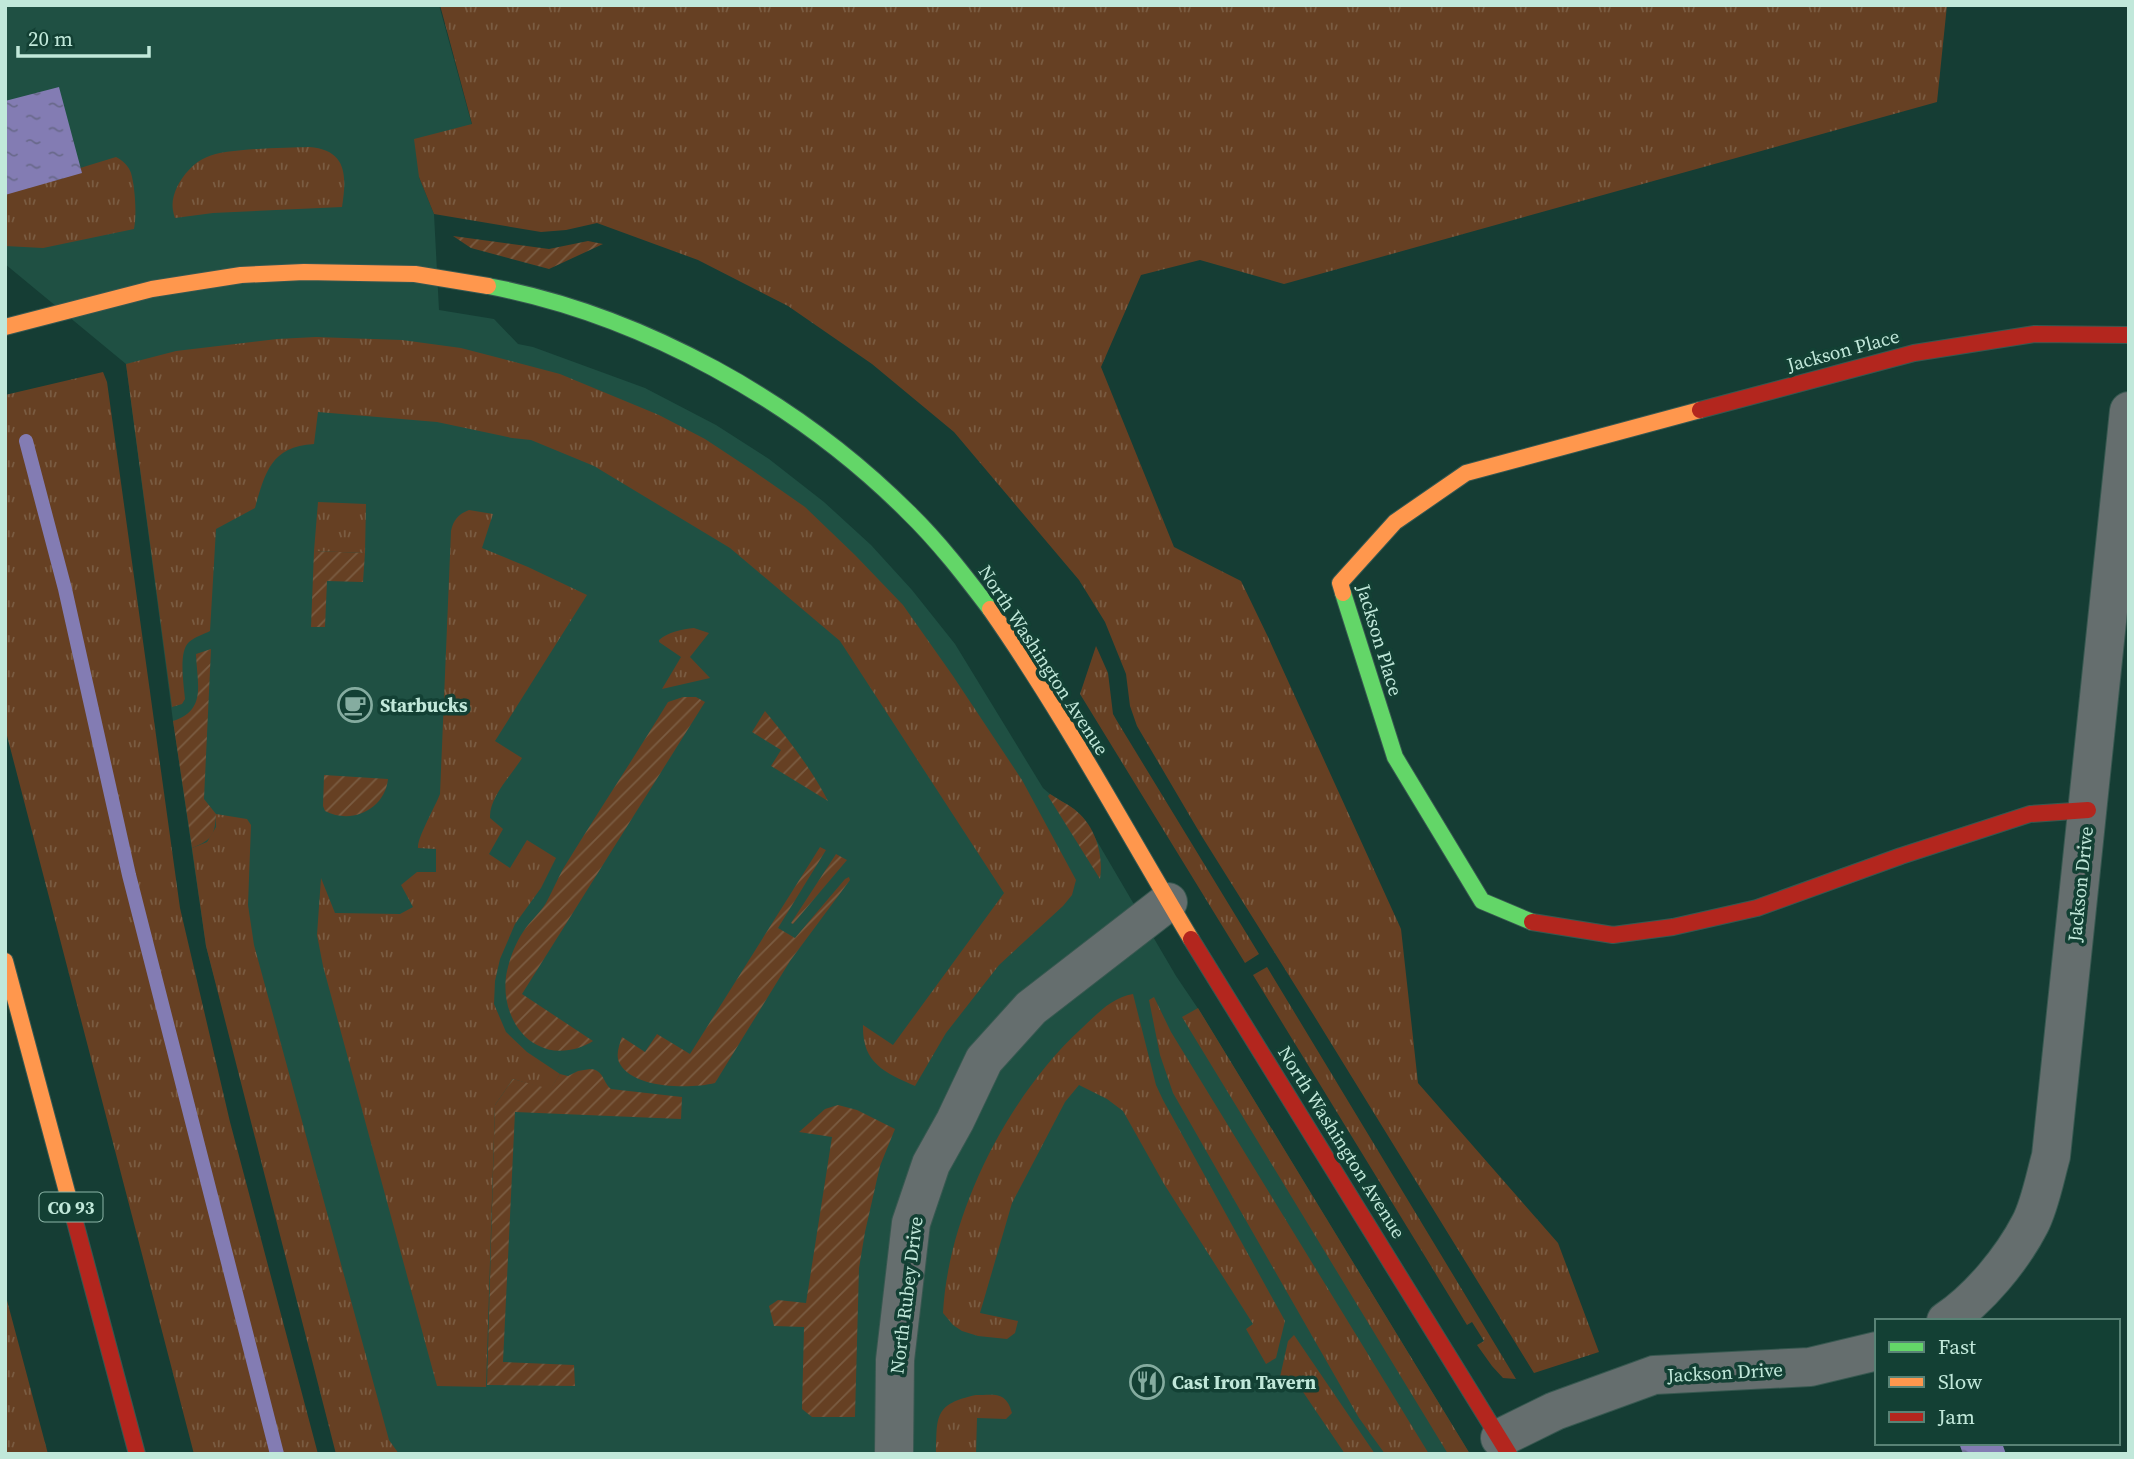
<svg xmlns="http://www.w3.org/2000/svg" width="2134" height="1459" font-family="'Source Serif 4',serif">
<style>
.built{fill:#1f5043}
.grass{fill:url(#grass-tufts)}
.garden{fill:url(#garden-furrows)}
.water{fill:url(#water-ripples)}
.lines{fill:none;stroke-linecap:round;stroke-linejoin:round}
.stream{stroke:#837cb3;stroke-width:14}
.street-casing{stroke:#375850;stroke-width:40}
.fast-casing{stroke:#375850;stroke-width:18}
.slow-casing{stroke:#375850;stroke-width:18}
.jam-casing{stroke:#375850;stroke-width:18}
.street{stroke:#656e6e;stroke-width:38}
.fast{stroke:#63d668;stroke-width:16}
.slow{stroke:#ff974d;stroke-width:16}
.jam{stroke:#b3261e;stroke-width:16}
.labels{text-anchor:middle;dominant-baseline:central;stroke-width:7;stroke-linejoin:round;paint-order:stroke}
.shield{fill:#134034;stroke:#8db6a8;stroke-width:2}
.shield-label{font-size:18px;font-weight:bold;fill:#c1e8da}
.street-label{font-size:19px;fill:#c1e8da;stroke:#134034}
.poi-label{font-size:19px;font-weight:bold;fill:#c1e8da;stroke:#134034;text-anchor:start}
</style>
<defs>
<pattern id="grass-tufts" width="24" height="20" patternUnits="userSpaceOnUse" patternTransform="scale(1.75)"><rect width="24" height="20" fill="#664023"/><path d="M3 7l-1-3M5 7V3M7 7l1-3M15 17l-1-3M17 17v-4M19 17l1-3" fill="none" stroke="#7a5c42"/></pattern>
<pattern id="garden-furrows" width="10" height="10" patternUnits="userSpaceOnUse" patternTransform="scale(1.75)"><rect width="10" height="10" fill="#664023"/><path d="M-1 1l2-2M0 10L10 0M9 11l2-2" fill="none" stroke="#7a5c42"/></pattern>
<pattern id="water-ripples" width="26" height="14" patternUnits="userSpaceOnUse" patternTransform="scale(1.75)"><rect width="26" height="14" fill="#837cb3"/><path d="M2 4q2-2 4 0t4 0M15 11q2-2 4 0t4 0" fill="none" stroke="#69698b"/></pattern>
</defs>
<rect width="100%" height="100%" fill="#153d34"/>
<path class="built" d="M5,5H439L472,125L461,128L419,177L434,214L439,310L494,319L518,344L533,347L645,388L716,425L769,459L824,502L871,545L912,590L955,644L1043,788L1050,794L1074,809L1084,819L1176,976L1201,1013L1470,1454H340L206,946L173,721L126,364L5,264Z"/>
<path class="grass" d="M440,5H1947L1937,102L1284,284L1200,260L1141,275L1101,367L1174,547L1241,581L1268,637L1401,929L1418,1083L1558,1243L1599,1352L1534,1373L1313,1014L1201,835L1137,726L1130,706L1126,674L1105,622L1079,580L954,432L872,364L788,306L698,260L597,223L566,230L541,232L434,214L419,177L414,139L472,124Z
M309,147C347,150 347,175 342,207L213,213L175,218C171,207 172,198 177,187C183,175 194,162 207,157C225,148 286,148 309,147Z
M116,157C122,160 129,166 131,173C135,187 137,215 134,229L43,248L5,246V191Z
M316,337L402,340L461,348L560,374L659,415L705,439L752,470L805,507L855,555L903,605L953,676L1022,780L1076,880L1072,895L1063,906L999,965L946,1033L915,1086C884,1072 862,1063 863,1025L893,1045L1004,893L840,641L730,548L594,466L531,440L512,438L437,422L318,412L314,444C271,446 265,473 255,508L216,529L210,631C204,634 195,637 189,642C178,652 184,685 185,699L182,704L172,707L126,364L176,351L277,339Z
M103,372L107,382L180,908L230,1122L318,1454H194L5,728V395Z
M318,502L366,504L365,553L314,551Z
M469,510L493,514L482,548L528,567L587,595L495,741L522,758C511,776 489,797 490,818L503,829L489,854L510,868L527,840L556,858L541,888L515,924L500,959L495,981L494,1004L506,1032L527,1052L560,1074L550,1090L513,1079L495,1105L486,1387L437,1386L323,966L317,935L321,878L335,913L400,914L413,907L401,885L417,872H436V849L418,848C417,838 435,807 440,794L451,531C453,521 458,514 469,510Z
M694,628L709,633L690,657L710,678L662,689L681,657L659,642V640C668,632 682,629 694,628Z
M1096,646L1108,673L1113,714L1117,721L1259,954L1245,963L1080,694Z
M216,814L247,819L251,825L248,905L254,945L389,1440L399,1454H336L206,946L192,848L207,842L216,827Z
M1267,967L1516,1379L1503,1378L1492,1366L1477,1345L1484,1341L1472,1322L1467,1325L1253,975Z
M1133,994L1156,1085L1163,1100L1285,1321L1276,1358L1266,1364L1246,1329L1253,1324L1164,1184L1123,1111L1107,1099L1079,1085L1065,1102L1012,1203L980,1313L1018,1321L1015,1333L1007,1339L978,1336L962,1331L953,1325L943,1313C948,1214 1008,1096 1081,1029C1096,1015 1112,997 1133,994Z
M1154,997L1171,1032L1429,1454H1385L1359,1418L1173,1093L1160,1055L1149,1000Z
M1198,1008L1201,1013L1470,1454H1448L1182,1017Z
M5,1293L48,1454H5Z
M1294,1335L1375,1454H1345L1299,1386L1280,1377L1288,1341Z
M976,1395C995,1395 1006,1391 1012,1413L1006,1419L977,1418L976,1454H936C937,1416 934,1404 976,1395Z"/>
<path class="garden" d="M453,236L549,249L588,241L603,244L549,269L471,248Z
M314,551L365,553L363,582L327,581L325,627H311Z
M211,649L204,799L216,814C215,835 212,840 192,848L173,721C207,710 197,684 196,654Z
M683,697H696L705,702L522,994L593,1041C577,1051 555,1055 537,1045C512,1032 501,999 507,971C510,958 515,944 523,932C530,921 540,913 546,903C552,892 557,880 563,869C597,813 634,758 668,702Z
M765,711C789,740 811,768 828,801L771,766L781,750L752,732Z
M324,775L388,779C385,809 352,825 325,811L323,806Z
M1050,794C1057,799 1066,803 1074,809C1095,825 1104,854 1100,879L1048,796Z
M820,847L826,850L778,928L795,938L845,879L849,877L850,880L790,961L715,1083C691,1089 634,1089 620,1064C615,1056 619,1046 622,1037L645,1052L657,1034L690,1054Z
M836,854L847,860L793,924L791,923Z
M590,1069C604,1070 602,1081 611,1089L682,1097L681,1119L515,1112L503,1362L574,1365L575,1386L487,1385L495,1105L513,1079L550,1089L560,1074L568,1076L578,1071Z
M838,1105L857,1110L895,1129L880,1166L865,1232L859,1268L855,1417H812L802,1409L804,1327L774,1326L769,1306L778,1300L806,1303L832,1137L799,1132L825,1109Z"/>
<path class="water" d="M59,87L82,173L5,195V101Z
M1959,1443H2002L2006,1454H1963Z"/>
<g class="lines">
<path class="stream" d="M26,441L65,589L129,875L277,1454"/>
<g class="street-casing">
<path id="street" d="M1946,1321C1979,1299 2012,1259 2030,1224C2040,1205 2045,1177 2051,1156L2129,411
M1500,1438L1555,1411L1654,1375L1810,1367L1877,1351
M894,1454L895,1360L911,1223L931,1164L955,1121L984,1060L1031,1008L1168,902"/>
</g>
<g class="fast-casing">
<path id="fast" d="M488,286C642,315 798,402 908,512C938,541 965,576 990,609
M1343,593L1395,757L1482,901L1532,922"/>
</g>
<g class="slow-casing">
<path id="slow" d="M5,327L152,289L241,275L304,272L415,274L488,286
M1343,593L1340,583L1395,522L1466,473L1700,410
M990,609C1064,715 1125,829 1191,939
M5,961L74,1218"/>
</g>
<g class="jam-casing">
<path id="jam" d="M1700,410L1914,353L2035,334L2129,335
M1532,922L1613,935L1673,927L1757,908L1901,856L2030,814L2088,810
M1191,939L1509,1454
M74,1218L137,1454"/>
</g>
<use href="#street" class="street"/>
<use href="#fast" class="fast"/>
<use href="#slow" class="slow"/>
<use href="#jam" class="jam"/>
</g>
<defs>
<g id="cafe-ring" transform="scale(1.75)"><circle r="9.5" fill="#134034" stroke="#85aca0" stroke-width="1.5"/><path d="M-5.5-4.5H6V0H3Q3 3.5 0 3.5H-2.5Q-5.5 3.5-5.5 0ZM3-3.2v2h1.7v-2ZM-6 4.5H4V6H-6Z" fill="#85aca0"/></g>
<g id="restaurant-ring" transform="scale(1.75)"><circle r="9.5" fill="#134034" stroke="#85aca0" stroke-width="1.5"/><path d="M-5-6h1v4h1v-4h1v4h1v-4h1v5L-1.5 .5V6h-2V.5L-5-1ZM5-6V6H3V1.5H1.5Q1.5-4 5-6Z" fill="#85aca0"/></g>
</defs>
<g fill-rule="evenodd">
<use href="#cafe-ring" x="355" y="705"/>
<use href="#restaurant-ring" x="1147" y="1382"/>
</g>
<g class="labels">
<rect class="shield" x="39.5" y="1192.5" width="63" height="29" rx="5"/>
<g class="shield-label">
<text x="71" y="1207">CO 93</text>
</g>
<g class="street-label">
<text transform="translate(1843 350) rotate(-15)">Jackson Place</text>
<text transform="translate(1380 640) rotate(73)">Jackson Place</text>
<text transform="translate(1044 660) rotate(57)">North Washington Avenue</text>
<text transform="translate(2080 884) rotate(-84)">Jackson Drive</text>
<text transform="translate(1342 1142) rotate(58)">North Washington Avenue</text>
<text transform="translate(906 1295) rotate(-83)">North Rubey Drive</text>
<text transform="translate(1725 1372) rotate(-3)">Jackson Drive</text>
</g>
<g class="poi-label">
<text x="380" y="705">Starbucks</text>
<text x="1172" y="1382">Cast Iron Tavern</text>
</g>
</g>
<rect width="2134" height="1459" fill="none" stroke="#c1e8da" stroke-width="14"/>
<rect x="1875" y="1319" width="245" height="126" fill="#134034" stroke="#598376" stroke-width="2"/>
<rect x="1889" y="1342" width="35" height="10" fill="#63d668" stroke="#598376" stroke-width="2"/>
<text x="1938" y="1354" font-size="21" fill="#c1e8da">Fast</text>
<rect x="1889" y="1377" width="35" height="10" fill="#ff974d" stroke="#598376" stroke-width="2"/>
<text x="1938" y="1389" font-size="21" fill="#c1e8da">Slow</text>
<rect x="1889" y="1412" width="35" height="10" fill="#b3261e" stroke="#598376" stroke-width="2"/>
<text x="1938" y="1424" font-size="21" fill="#c1e8da">Jam</text>
<path d="M18 46v10h131v-10" fill="none" stroke="#c1e8da" stroke-width="3.5"/>
<text x="28" y="46" font-size="21" fill="#c1e8da" stroke="#134034" stroke-width="5" paint-order="stroke">20 m</text>
</svg>
